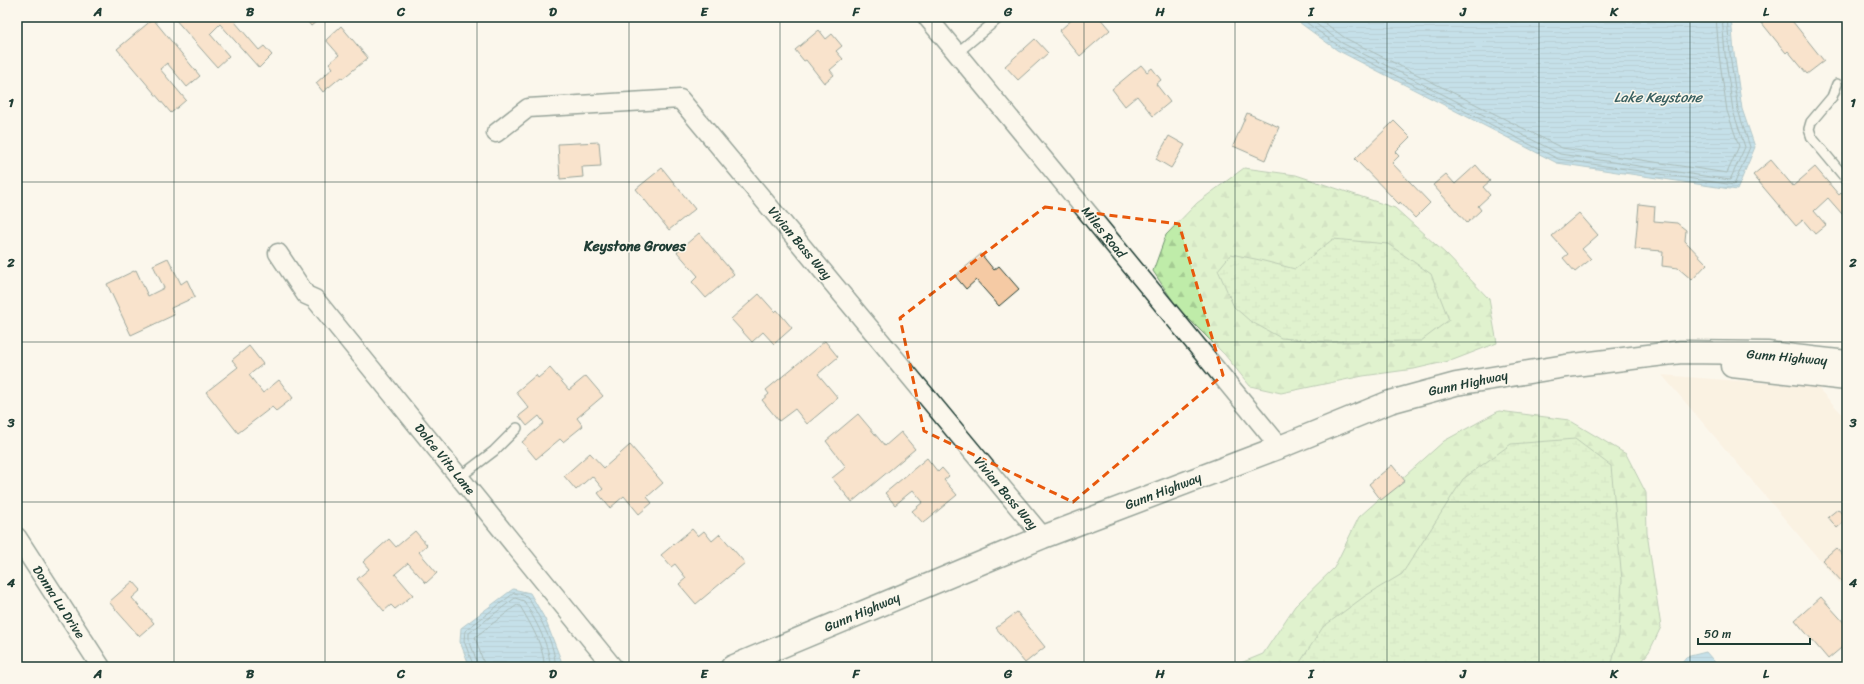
<svg xmlns="http://www.w3.org/2000/svg" width="1864" height="684" font-family="Sriracha,sans-serif">
<style>
.built{fill:#f9ead6}
.forest{fill:url(#forest-firs);stroke:#6f946e}
.wetland{fill:url(#wetland-marsh);stroke:#6f946e}
.water{fill:url(#water-rules);stroke:#5c8e9e}
.lines{fill:none;stroke-linecap:round;stroke-linejoin:round}
.shore{stroke:#47737a;stroke-width:1}
.building{fill:#f5caa4;stroke:#1f3d34}
.service-casing{stroke:#1f3d34;stroke-width:12}
.minor-casing{stroke:#1f3d34;stroke-width:21}
.secondary-casing{stroke:#1f3d34;stroke-width:25}
.service{stroke:#fbf7ec;stroke-width:9}
.minor{stroke:#fbf7ec;stroke-width:18}
.secondary{stroke:#fbf7ec;stroke-width:22}
.marked{fill:none;stroke:#e8590c;stroke-width:3;stroke-dasharray:8 5;stroke-linejoin:round}
.grid{fill:none;stroke:#1f3d34;stroke-width:1;stroke-opacity:0.55}
.labels{text-anchor:middle;dominant-baseline:central;stroke-width:3;stroke-linejoin:round;paint-order:stroke}
.street-label{font-size:13px;fill:#1f3d34;stroke:#fbf7ec}
.water-label{font-size:14px;font-style:italic;fill:#385f60;stroke:#fbf7ec}
.neighbourhood-label{font-size:14px;font-weight:bold;fill:#1f3d34;stroke:#fbf7ec}
.neatline{fill:none;stroke:#1f3d34;stroke-width:1.5}
.grid-label{font-size:13px;text-anchor:middle;font-weight:bold;fill:#1f3d34}
</style>
<defs>
<pattern id="forest-firs" width="22" height="20" patternUnits="userSpaceOnUse"><rect width="22" height="20" fill="#bfeca9"/><path d="M5 1l3.5 6h-7zM16 11l3.5 6h-7z" fill="#a4cb92"/></pattern>
<pattern id="wetland-marsh" width="20" height="14" patternUnits="userSpaceOnUse"><rect width="20" height="14" fill="#bfeca9"/><path d="M1 5h8M5 5V1M11 12h8M15 12V8" fill="none" stroke="#a4cb92"/></pattern>
<pattern id="water-rules" width="6" height="5" patternUnits="userSpaceOnUse"><rect width="6" height="5" fill="#84c4e4"/><path d="M0 2.5h6" fill="none" stroke="#6ba0ba"/></pattern>
</defs>
<rect width="100%" height="100%" fill="#fbf7ec"/>
<filter id="ink" filterUnits="userSpaceOnUse"><feTurbulence type="fractalNoise" baseFrequency=".025" numOctaves="2"/><feDisplacementMap in="SourceGraphic" scale="8" xChannelSelector="R" yChannelSelector="G"/><feConvolveMatrix kernelMatrix="1 2 1 2 8 2 1 2 1" color-interpolation-filters="sRGB"/></filter>
<g filter="url(#ink)">
<path class="built" d="M1662,375L1817,387L1847,419V592Z"/>
<path class="forest" d="M1244,168L1296,175L1395,208L1446,254L1489,299L1497,343L1453,360L1414,369L1363,376L1281,393L1250,386L1225,355L1177,307L1153,271L1166,235L1197,203Z
M1499,411L1569,420L1626,454L1646,493L1647,533L1661,627L1650,650L1638,667H1231L1263,654L1295,606L1334,568L1359,517L1444,441Z"/>
<path class="wetland" d="M1333,239L1388,244L1431,274L1449,320L1421,341L1328,342L1281,338L1250,321L1234,307L1218,270L1231,254L1260,260L1295,269Z
M1575,439L1611,466L1622,580L1619,635L1611,667H1297L1323,627L1365,596L1402,574L1463,479L1511,444Z"/>
<path class="water" d="M1292,17H1731L1734,53L1742,109L1755,147L1737,190L1557,163L1337,50Z
M513,589L530,593L545,619L561,660L559,667H470L460,642L461,628Z
M1706,652L1719,667H1678L1686,657Z"/>
<g class="lines">
<path class="shore" d="M1299,17L1340,47L1558,159L1734,185L1750,147L1738,110L1730,54L1727,17
M1307,17L1342,43L1560,154L1730,180L1745,147L1733,111L1725,54L1722,17
M1317,17L1345,38L1562,148L1727,173L1739,146L1727,111L1719,55L1716,17
M474,667L464,641L465,631L514,593L527,596C538,614 557,647 555,667
M479,667L469,640V633L515,598L524,601C534,618 551,647 550,667
M485,667L475,637L517,605L520,606C530,623 545,648 544,667"/>
</g>
<path class="building" d="M175,17H235L238,20L235,22L259,50L264,46L272,55L259,68L220,24L210,34L229,56L217,67L174,18Z
M304,17H322L311,26Z
M1075,17H1099L1110,30L1080,56L1059,31Z
M1757,17H1789L1824,61L1807,74L1788,51L1786,53Z
M153,19L200,76L187,87L167,63L160,69L186,100L171,113L117,49Z
M341,26L368,58L342,79L341,77L323,92L316,83L333,68L329,63L339,55L326,40Z
M819,30L826,39L832,34L842,46L836,51L843,59L830,70L834,75L824,83L806,60L804,61L795,50Z
M1035,39L1048,53L1018,80L1005,66Z
M1141,65L1147,72L1152,68L1161,80L1156,84L1170,102L1153,116L1137,96L1125,106L1112,89Z
M1247,113L1279,127L1265,160L1233,146Z
M1394,121L1410,137L1395,152L1399,156L1392,163L1430,203L1415,218L1400,202L1399,204L1355,159Z
M1169,136L1185,145L1171,168L1156,159Z
M599,142L601,166L582,167L583,177L560,179L558,144Z
M1847,152V160L1843,155Z
M1771,160L1793,186L1815,167L1839,195L1841,193L1847,200V210L1842,214L1828,198L1814,211L1826,225L1815,234L1803,220L1796,226L1753,175Z
M1476,165L1490,181L1483,187L1490,195L1478,206L1481,210L1467,223L1433,185L1446,174L1455,184Z
M662,168L695,209L669,230L636,189Z
M1639,204L1655,206L1654,221L1677,223L1686,230L1685,241L1707,264L1692,280L1678,268L1662,266L1663,251L1635,249Z
M1579,213L1598,235L1582,249L1591,259L1575,272L1563,258L1568,254L1552,236Z
M699,233L734,274L706,298L692,282L698,276L677,252Z
M981,254L994,270L999,266L1019,289L999,306L976,280L966,289L955,276Z
M168,258L181,284L187,280L195,297L171,308L174,315L131,335L107,284L136,270L148,296L164,288L153,265Z
M759,294L775,312L777,310L792,328L774,344L763,332L752,342L731,319Z
M825,341L838,357L818,374L838,398L807,424L795,409L779,421L762,400L769,394L766,390Z
M249,346L263,364L249,375L263,393L279,380L293,398L276,411L272,407L238,433L206,392L238,367L232,360Z
M550,368L569,390L586,376L603,396L577,418L583,426L563,442L560,439L536,459L522,442L544,423L539,416L527,426L519,416L529,408L516,392L536,375L538,378Z
M858,414L885,446L901,432L915,449L852,502L832,478L846,467L826,441Z
M630,445L663,483L647,497L652,503L639,514L624,496L610,508L598,493L603,489L592,476L576,490L564,476L590,453L604,468Z
M927,458L938,472L942,468L949,476L944,480L957,495L923,523L912,511L923,502L913,490L895,505L885,493Z
M1392,465L1405,481L1381,500L1369,484Z
M1838,509L1842,514L1846,511L1847,519L1837,528L1828,517Z
M692,529L698,536L704,531L712,541L720,534L745,563L696,604L679,584L686,578L675,564L671,567L661,555Z
M415,531L427,545L419,552L437,573L426,583L408,563L395,574L413,595L395,609L391,605L384,611L357,579L369,569L363,562L389,539L396,547Z
M1836,548L1847,560V580L1843,583L1822,560Z
M133,581L141,590L132,598L154,623L139,636L109,602Z
M1821,597L1847,626V643L1828,659L1795,620Z
M1017,612L1045,647L1025,663L996,628Z"/>
<g class="lines">
<g class="service-casing">
<path id="service" d="M957,53L1000,17
M1837,84L1832,97L1811,122L1809,129L1812,138L1847,180
M460,477L494,451L517,428"/>
</g>
<g class="minor-casing">
<path id="minor" d="M927,17L1280,447
M496,133L528,108L680,99L1043,537
M278,253L306,295L315,299L613,667
M17,537L101,667"/>
</g>
<g class="secondary-casing">
<path id="secondary" d="M1732,366L1847,379
M732,667L1043,537L1280,447L1390,402L1456,384L1566,366L1681,352L1767,353L1847,362"/>
</g>
<use href="#service" class="service"/>
<use href="#minor" class="minor"/>
<use href="#secondary" class="secondary"/>
</g>
</g>
<path d="M0 0H1864V684H0ZM1045,207L1179,224L1223,375L1073,502L924,431L900,318Z" fill="#fbf7ec" fill-opacity=".55" fill-rule="evenodd"/>
<path class="marked" d="M1045,207L1179,224L1223,375L1073,502L924,431L900,318Z"/>
<path class="grid" d="M174,17V667M325,17V667M477,17V667M629,17V667M780,17V667M932,17V667M1084,17V667M1235,17V667M1387,17V667M1539,17V667M1690,17V667M17,182H1847M17,342H1847M17,502H1847"/>
<g class="labels">
<g class="street-label">
<text transform="translate(1104 232) rotate(51)">Miles Road</text>
<text transform="translate(800 243) rotate(50)">Vivian Bass Way</text>
<text transform="translate(1787 357) rotate(5)">Gunn Highway</text>
<text transform="translate(1468 383) rotate(-12)">Gunn Highway</text>
<text transform="translate(445 459) rotate(51)">Dolce Vita Lane</text>
<text transform="translate(1163 491) rotate(-21)">Gunn Highway</text>
<text transform="translate(1006 493) rotate(50)">Vivian Bass Way</text>
<text transform="translate(59 602) rotate(57)">Donna Lu Drive</text>
<text transform="translate(862 612) rotate(-23)">Gunn Highway</text>
</g>
<g class="water-label">
<text x="1658" y="97">Lake Keystone</text>
</g>
<g class="neighbourhood-label">
<text x="635" y="246">Keystone Groves</text>
</g>
</g>
<rect width="1864" height="684" fill="none" stroke="#fbf7ec" stroke-width="44"/>
<path d="M1698 638v6h112v-6" fill="none" stroke="#1f3d34" stroke-width="2"/>
<text x="1704" y="638" font-size="12" fill="#1f3d34" stroke="#fbf7ec" stroke-width="3" paint-order="stroke">50 m</text>
<rect x="22" y="22" width="1820" height="640" class="neatline"/>
<g class="grid-label">
<text x="98" y="16">A</text>
<text x="250" y="16">B</text>
<text x="401" y="16">C</text>
<text x="553" y="16">D</text>
<text x="704" y="16">E</text>
<text x="856" y="16">F</text>
<text x="1008" y="16">G</text>
<text x="1160" y="16">H</text>
<text x="1311" y="16">I</text>
<text x="1463" y="16">J</text>
<text x="1614" y="16">K</text>
<text x="1766" y="16">L</text>
<text x="11" y="107">1</text>
<text x="1853" y="107">1</text>
<text x="11" y="267">2</text>
<text x="1853" y="267">2</text>
<text x="11" y="427">3</text>
<text x="1853" y="427">3</text>
<text x="11" y="587">4</text>
<text x="1853" y="587">4</text>
<text x="98" y="678">A</text>
<text x="250" y="678">B</text>
<text x="401" y="678">C</text>
<text x="553" y="678">D</text>
<text x="704" y="678">E</text>
<text x="856" y="678">F</text>
<text x="1008" y="678">G</text>
<text x="1160" y="678">H</text>
<text x="1311" y="678">I</text>
<text x="1463" y="678">J</text>
<text x="1614" y="678">K</text>
<text x="1766" y="678">L</text>
</g>
</svg>
